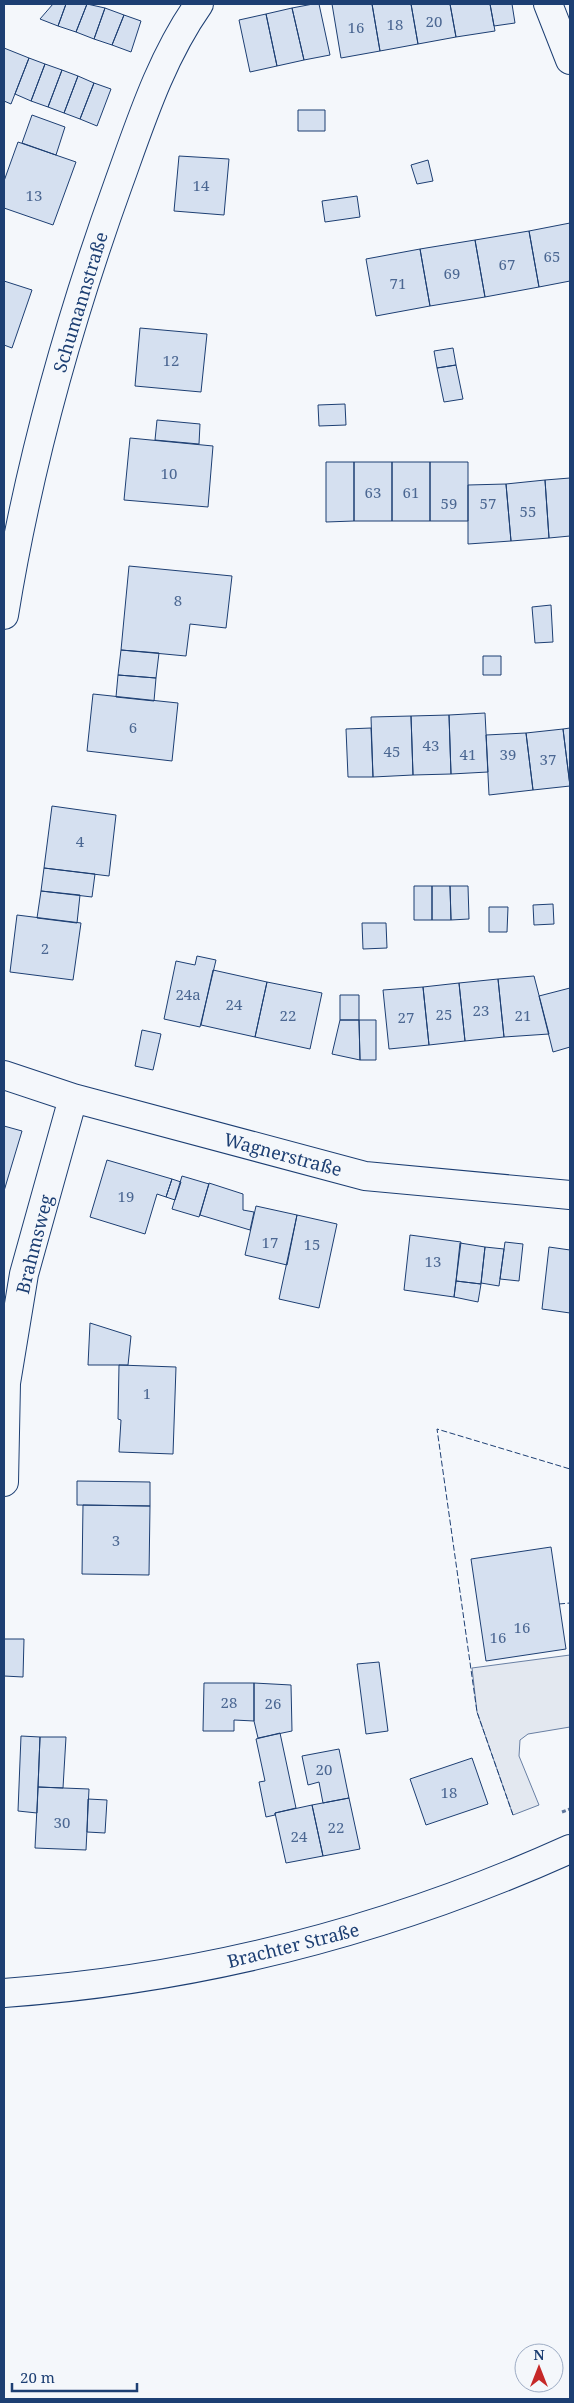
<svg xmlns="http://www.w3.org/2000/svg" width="574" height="2403" font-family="'Noto Serif',serif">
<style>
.parking{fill:#e3e8f0;stroke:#687fa3}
.building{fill:#d5e0f0;stroke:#1d3f73}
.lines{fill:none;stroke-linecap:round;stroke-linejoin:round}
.minor-casing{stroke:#1d3f73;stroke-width:30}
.primary-casing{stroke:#1d3f73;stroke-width:30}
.path{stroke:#5e769c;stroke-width:3;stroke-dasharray:4 2.5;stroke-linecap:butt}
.minor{stroke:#f4f7fb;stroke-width:28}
.primary{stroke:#f4f7fb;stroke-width:28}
.fence{stroke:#1d3f73;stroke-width:1;stroke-dasharray:6 2.5;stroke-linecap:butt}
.labels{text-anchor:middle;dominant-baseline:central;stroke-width:4;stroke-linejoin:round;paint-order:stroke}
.number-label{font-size:15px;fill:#4b6792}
.street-label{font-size:18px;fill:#1d3f73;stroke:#f4f7fb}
</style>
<rect width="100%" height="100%" fill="#f4f7fb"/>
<path class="parking" d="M570,1655V1727L528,1734L520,1740L519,1756L539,1805L513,1815L477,1712L472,1668Z"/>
<path class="building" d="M53,4H66L58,26L40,19Z
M66,4H87L76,32L58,26Z
M87,4L105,8L94,39L76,32Z
M313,4H319L330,55L304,60L292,8Z
M332,4H372L380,51L341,58Z
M372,4H411L418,44L380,51Z
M411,4H450L456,37L418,44Z
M450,4H490L495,31L456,37Z
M490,4H512L515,23L494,26Z
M105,8L124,15L112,45L94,39Z
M292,8L304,60L277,66L266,14Z
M266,14L277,66L250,72L239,20Z
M124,15L141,21L131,52L112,45Z
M4,48L29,58L11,104L4,101Z
M29,58L45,64L31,101L15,94Z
M45,64L62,70L48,107L31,101Z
M62,70L78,76L64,113L48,107Z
M78,76L94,83L80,119L64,113Z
M94,83L111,89L97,126L80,119Z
M298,110H325V131H298Z
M32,115L65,127L56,155L22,143Z
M18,142L76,162L53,225L4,208V181Z
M179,156L229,159L224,215L174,211Z
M428,160L433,181L417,184L411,165Z
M357,196L360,217L325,222L322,201Z
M570,223V281L539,287L529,231Z
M529,231L539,287L485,297L475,240Z
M475,240L485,297L430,306L420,249Z
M420,249L430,306L376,316L366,259Z
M4,281L32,290L12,348L4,345Z
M140,328L207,334L201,392L135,386Z
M453,348L456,365L437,368L434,351Z
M456,365L463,399L444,402L437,368Z
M345,404L346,425L319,426L318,405Z
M157,420L200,424L199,444L155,440Z
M130,438L213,446L208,507L124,500Z
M326,462H354V521L326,522Z
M354,462H392V521H354Z
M392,462H430V521H392Z
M430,462H468V521H430Z
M570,478V536L549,538L545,480Z
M545,480L549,538L511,541L506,484Z
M506,484L511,541L468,544V485Z
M129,566L232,576L226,628L190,624L186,656L121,650Z
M551,605L553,642L535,643L532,607Z
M121,650L159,653L156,678L118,675Z
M483,656H501V675H483Z
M118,675L156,678L154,701L116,697Z
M93,694L178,703L172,761L87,751Z
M485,713L488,772L451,774L449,715Z
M449,715L451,774L413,775L411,716Z
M411,716L413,775L373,777L371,717Z
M371,728L373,777H348L346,729Z
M570,728V786L563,729Z
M563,729L570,786L533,790L526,733Z
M526,733L533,790L489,795L486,735Z
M52,806L116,815L109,876L44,868Z
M44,868L95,874L92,897L41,891Z
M414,886H432V920H414Z
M432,886H450L451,920H432Z
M450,886H468L469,919L451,920Z
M41,891L80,895L77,923L37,918Z
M553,904L554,924L534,925L533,905Z
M489,907H508L507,932H489Z
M17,915L81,923L73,980L10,972Z
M362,923H386L387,948L363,949Z
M197,956L216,960L200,1027L164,1019L176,961L195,965Z
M213,970L267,982L255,1037L201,1025Z
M534,976L549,1034L504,1037L498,979Z
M498,979L504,1037L465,1041L459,983Z
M267,982L322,993L310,1049L255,1037Z
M459,983L465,1041L429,1045L423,987Z
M423,987L429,1045L389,1049L383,990Z
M570,988V1047L553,1052L539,996Z
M340,995H359V1020H340Z
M340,1020H359L360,1060L332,1054Z
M359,1020H376V1060H360Z
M142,1030L161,1034L153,1070L135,1066Z
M4,1126L22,1131L4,1191Z
M107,1160L172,1179L166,1197L157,1194L145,1234L90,1217Z
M182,1176L209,1184L199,1217L172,1209Z
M172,1179L181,1182L175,1200L166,1197Z
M209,1183L243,1194V1210L254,1212L250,1230L200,1215Z
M256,1206L297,1215L287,1265L245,1255Z
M297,1215L337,1224L319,1308L279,1299Z
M410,1235L461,1242L454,1297L404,1290Z
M505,1242L523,1244L519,1281L500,1279Z
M460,1243L485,1247L481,1284L456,1281Z
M485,1247L504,1249L499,1286L481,1283Z
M549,1247L570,1250V1313L542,1309Z
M456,1281L481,1284L478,1302L454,1297Z
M90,1323L131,1336L128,1365H88Z
M119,1365L176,1367L173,1454L119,1452L121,1420L118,1419Z
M77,1481L150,1482V1506L77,1505Z
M83,1505L150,1506L149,1575L82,1574Z
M551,1547L566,1649L486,1661L471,1559Z
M4,1639H24L23,1677L4,1676Z
M379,1662L388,1731L366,1734L357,1664Z
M204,1683H254V1721L234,1720V1731H203Z
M254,1683L291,1685L292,1731L258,1738L254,1721Z
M280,1733L296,1808L275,1813V1815L266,1817L259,1782L265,1781L256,1739Z
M21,1736L40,1737L37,1813L18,1811Z
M40,1737H66L63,1788L38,1787Z
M339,1749L349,1798L323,1803L319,1782L308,1785L302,1756Z
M472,1758L488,1804L426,1825L410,1779Z
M38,1787L89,1789L86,1850L35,1848Z
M349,1798L360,1849L323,1856L312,1805Z
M88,1799L107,1800L105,1833L87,1832Z
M312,1805L323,1856L286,1863L275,1813Z"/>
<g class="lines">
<g class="minor-casing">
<path id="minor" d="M548,4L570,60
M4,615C28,467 68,323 119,182C141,121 161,58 199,4
M4,1075L73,1098L365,1176L570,1195
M4,1482L6,1383L24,1274L73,1098"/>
</g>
<g class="primary-casing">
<path id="primary" d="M4,1993C201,1979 390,1930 570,1849"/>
</g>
<path class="path" d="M562,1812L570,1809"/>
<use href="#minor" class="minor"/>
<use href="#primary" class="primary"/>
<path class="fence" d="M559,1604L570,1603
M513,1815L477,1712L437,1429L570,1469"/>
</g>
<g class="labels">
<g class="number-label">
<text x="434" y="21">20</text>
<text x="395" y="24">18</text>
<text x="356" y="27">16</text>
<text x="201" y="185">14</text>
<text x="34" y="195">13</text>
<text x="552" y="256">65</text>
<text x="507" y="264">67</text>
<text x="452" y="273">69</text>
<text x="398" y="283">71</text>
<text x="171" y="360">12</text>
<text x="169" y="473">10</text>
<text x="373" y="492">63</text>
<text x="411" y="492">61</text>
<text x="449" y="503">59</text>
<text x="488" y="503">57</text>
<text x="528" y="511">55</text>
<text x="178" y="600">8</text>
<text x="133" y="727">6</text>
<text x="431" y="745">43</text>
<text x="392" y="751">45</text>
<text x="468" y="754">41</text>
<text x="508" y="754">39</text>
<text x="548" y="759">37</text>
<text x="80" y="841">4</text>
<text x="45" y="948">2</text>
<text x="188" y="994">24a</text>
<text x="234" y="1004">24</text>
<text x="481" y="1010">23</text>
<text x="444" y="1014">25</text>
<text x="288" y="1015">22</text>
<text x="523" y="1015">21</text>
<text x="406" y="1017">27</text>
<text x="126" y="1196">19</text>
<text x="270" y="1242">17</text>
<text x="312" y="1244">15</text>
<text x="433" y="1261">13</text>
<text x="147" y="1393">1</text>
<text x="116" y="1540">3</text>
<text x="522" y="1627">16</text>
<text x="498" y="1637">16</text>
<text x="229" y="1702">28</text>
<text x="273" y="1703">26</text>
<text x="324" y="1769">20</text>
<text x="449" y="1792">18</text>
<text x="62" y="1822">30</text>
<text x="336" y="1827">22</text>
<text x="299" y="1836">24</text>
</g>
<g class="street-label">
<text transform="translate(80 302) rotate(-73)">Schumannstraße</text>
<text transform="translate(283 1154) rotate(15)">Wagnerstraße</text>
<text transform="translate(34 1244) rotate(-76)">Brahmsweg</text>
<text transform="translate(293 1945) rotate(-14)">Brachter Straße</text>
</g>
</g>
<rect width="574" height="2403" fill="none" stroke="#1d3f73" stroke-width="10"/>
<g transform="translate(539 2368)"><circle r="24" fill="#f4f7fb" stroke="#9eadc5"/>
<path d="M0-4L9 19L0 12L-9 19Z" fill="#c62828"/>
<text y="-8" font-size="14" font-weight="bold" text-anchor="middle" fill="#1d3f73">N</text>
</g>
<path d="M12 2383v8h125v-8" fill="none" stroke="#1d3f73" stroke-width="2.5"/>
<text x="20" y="2383" font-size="15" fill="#1d3f73" stroke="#f4f7fb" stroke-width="4" paint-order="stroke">20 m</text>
</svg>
